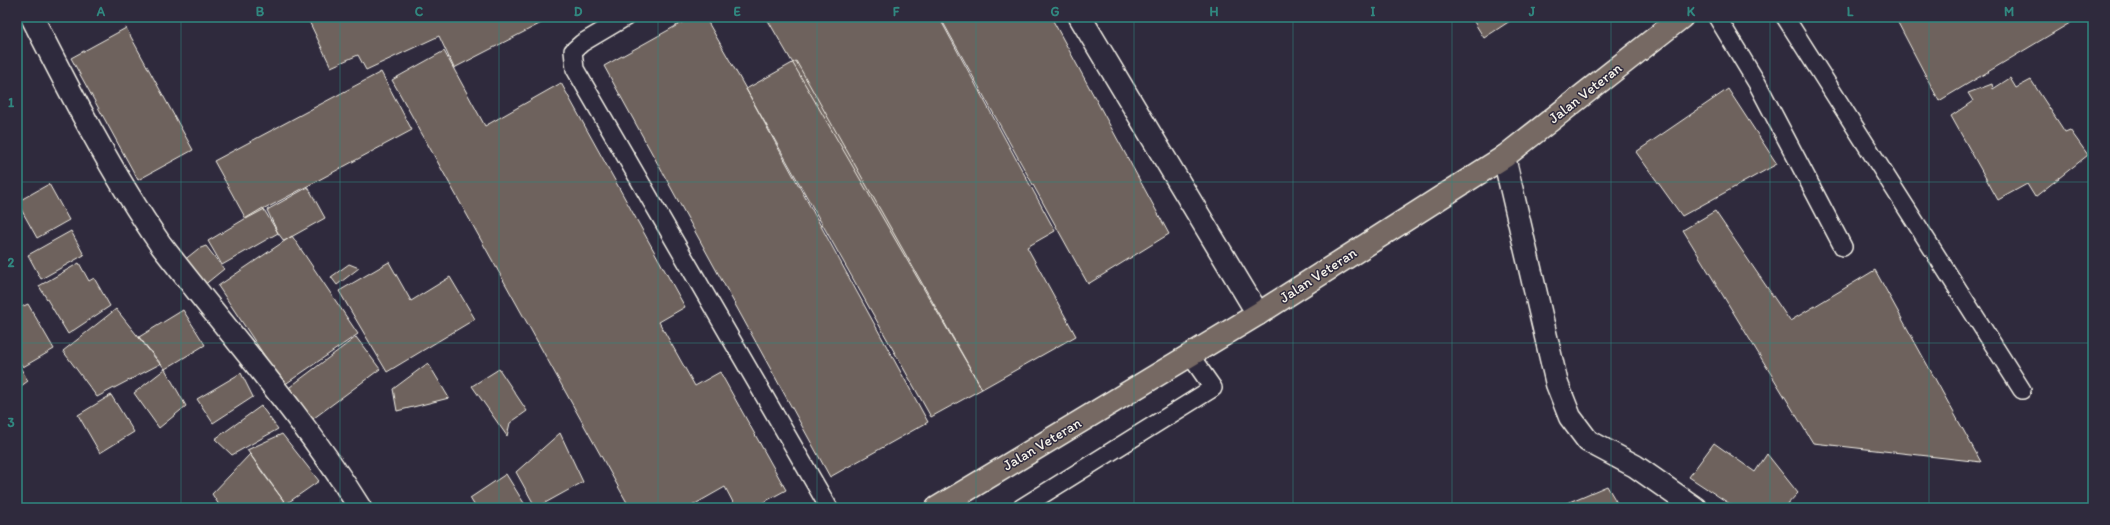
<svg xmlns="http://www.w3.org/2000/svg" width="2110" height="525" font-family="Itim,sans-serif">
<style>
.building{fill:#6e625d;stroke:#f4f1e8}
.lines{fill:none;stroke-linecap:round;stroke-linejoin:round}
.lane-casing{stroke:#f4f1e8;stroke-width:20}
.street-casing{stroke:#f4f1e8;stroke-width:25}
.highway-casing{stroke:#f4f1e8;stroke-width:25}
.lane{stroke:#2f2a3d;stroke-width:17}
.street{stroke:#2f2a3d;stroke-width:22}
.highway{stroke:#766964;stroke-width:22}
.grid{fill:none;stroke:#318880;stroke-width:1;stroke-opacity:0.55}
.labels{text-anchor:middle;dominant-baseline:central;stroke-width:3;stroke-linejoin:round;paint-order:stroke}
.street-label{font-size:15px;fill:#f4f1e8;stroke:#2f2a3d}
.neatline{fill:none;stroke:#318880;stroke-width:1.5}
.grid-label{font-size:13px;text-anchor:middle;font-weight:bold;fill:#318880}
</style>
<rect width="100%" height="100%" fill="#2f2a3d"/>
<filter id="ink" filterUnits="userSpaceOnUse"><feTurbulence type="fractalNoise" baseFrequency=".025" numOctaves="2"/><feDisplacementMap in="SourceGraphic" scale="8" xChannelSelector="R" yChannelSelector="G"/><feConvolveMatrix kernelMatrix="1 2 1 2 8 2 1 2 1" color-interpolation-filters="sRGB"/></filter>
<g filter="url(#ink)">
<path class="building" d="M307,17H553L454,68L439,36L366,70L358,55L331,67Z
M692,17H705L746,89L928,422L830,477L604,66Z
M766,17H939L1055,231L1027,247L1076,336L982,389Z
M940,17H1051L1169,234L1088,284Z
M1471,17H1516L1484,38Z
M1895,17H2080L1939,101Z
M126,28L193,150L138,180L71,58Z
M444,51L485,126L561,83L685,307L659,322L695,386L720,372L786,490L753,508H736L725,487L688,508H630L392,80Z
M796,61L982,389L931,417L746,89Z
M381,72L412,130L246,219L214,161Z
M2010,78L2016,88L2031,80L2065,132L2070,130L2088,155L2035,197L2027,184L1998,200L1951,116L1973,101L1968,93L1992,84L1993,89Z
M1728,89L1777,164L1682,216L1636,152Z
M49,184L69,220L37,238L17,202Z
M308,187L325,218L284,241L278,233L267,210Z
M263,208L278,233L222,265L208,241Z
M1715,211L1790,321L1875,270L1981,462L1813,443L1683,230Z
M71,231L84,255L41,279L28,255Z
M292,236L358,334L284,385L218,286Z
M206,246L224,269L203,286L183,261L198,249Z
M389,262L411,301L450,277L475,319L387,372L339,291Z
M79,263L89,281L94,278L110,306L68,334L39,286Z
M349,264L359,268L337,285L331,277Z
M28,304L54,349L23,367L17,358V309Z
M116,309L160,364L97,397L63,351Z
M183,310L205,345L165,369L139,337Z
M356,337L380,369L310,421L286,390Z
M17,362L28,381L17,389Z
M428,363L449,398L397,411L393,389Z
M165,369L186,406L159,428L134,393Z
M499,369L527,411L510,423L507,436L472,386Z
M241,373L253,397L213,423L197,399Z
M111,395L134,432L100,453L78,415Z
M261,406L278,429L232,455L215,439Z
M560,433L583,482L536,508L516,472Z
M282,434L319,481L286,504L247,450Z
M1714,443L1755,472L1767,454L1798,493L1784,508H1736L1689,477Z
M250,454L262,472L286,504L280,508H221L212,494Z
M506,474L527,508H476L470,498Z
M1607,486L1620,508H1555Z"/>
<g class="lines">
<g class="lane-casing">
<path id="lane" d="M626,17L582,43L573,51L575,69L829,508
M1717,17L1757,83L1843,247
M1785,17L2022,390
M1021,508L1213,388L1190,355"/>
</g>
<g class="street-casing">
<path id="street" d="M32,17C71,94 112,174 161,245C228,332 302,415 360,508
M1080,17L1258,314
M1504,157L1557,384L1570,417L1588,441L1635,466L1695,508"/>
</g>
<g class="highway-casing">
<path id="highway" d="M937,508L1258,314L1504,157L1682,17"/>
</g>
<use href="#lane" class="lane"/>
<use href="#street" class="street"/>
<use href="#highway" class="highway"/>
</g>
</g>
<path class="grid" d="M181,17V508M340,17V508M499,17V508M658,17V508M817,17V508M976,17V508M1134,17V508M1293,17V508M1452,17V508M1611,17V508M1770,17V508M1929,17V508M17,182H2093M17,343H2093"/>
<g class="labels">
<g class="street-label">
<text transform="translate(1585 93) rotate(-38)">Jalan Veteran</text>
<text transform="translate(1318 275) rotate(-33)">Jalan Veteran</text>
<text transform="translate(1042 444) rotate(-31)">Jalan Veteran</text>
</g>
</g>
<rect width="2110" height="525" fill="none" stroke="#2f2a3d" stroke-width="44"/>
<rect x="22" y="22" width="2066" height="481" class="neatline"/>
<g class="grid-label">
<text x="101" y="16">A</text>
<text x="260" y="16">B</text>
<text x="419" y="16">C</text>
<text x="578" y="16">D</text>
<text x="737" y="16">E</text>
<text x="896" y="16">F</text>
<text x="1055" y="16">G</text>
<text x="1214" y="16">H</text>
<text x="1373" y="16">I</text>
<text x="1532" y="16">J</text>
<text x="1691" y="16">K</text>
<text x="1850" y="16">L</text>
<text x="2009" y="16">M</text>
<text x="11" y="107">1</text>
<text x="11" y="267">2</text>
<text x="11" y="427">3</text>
</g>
</svg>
